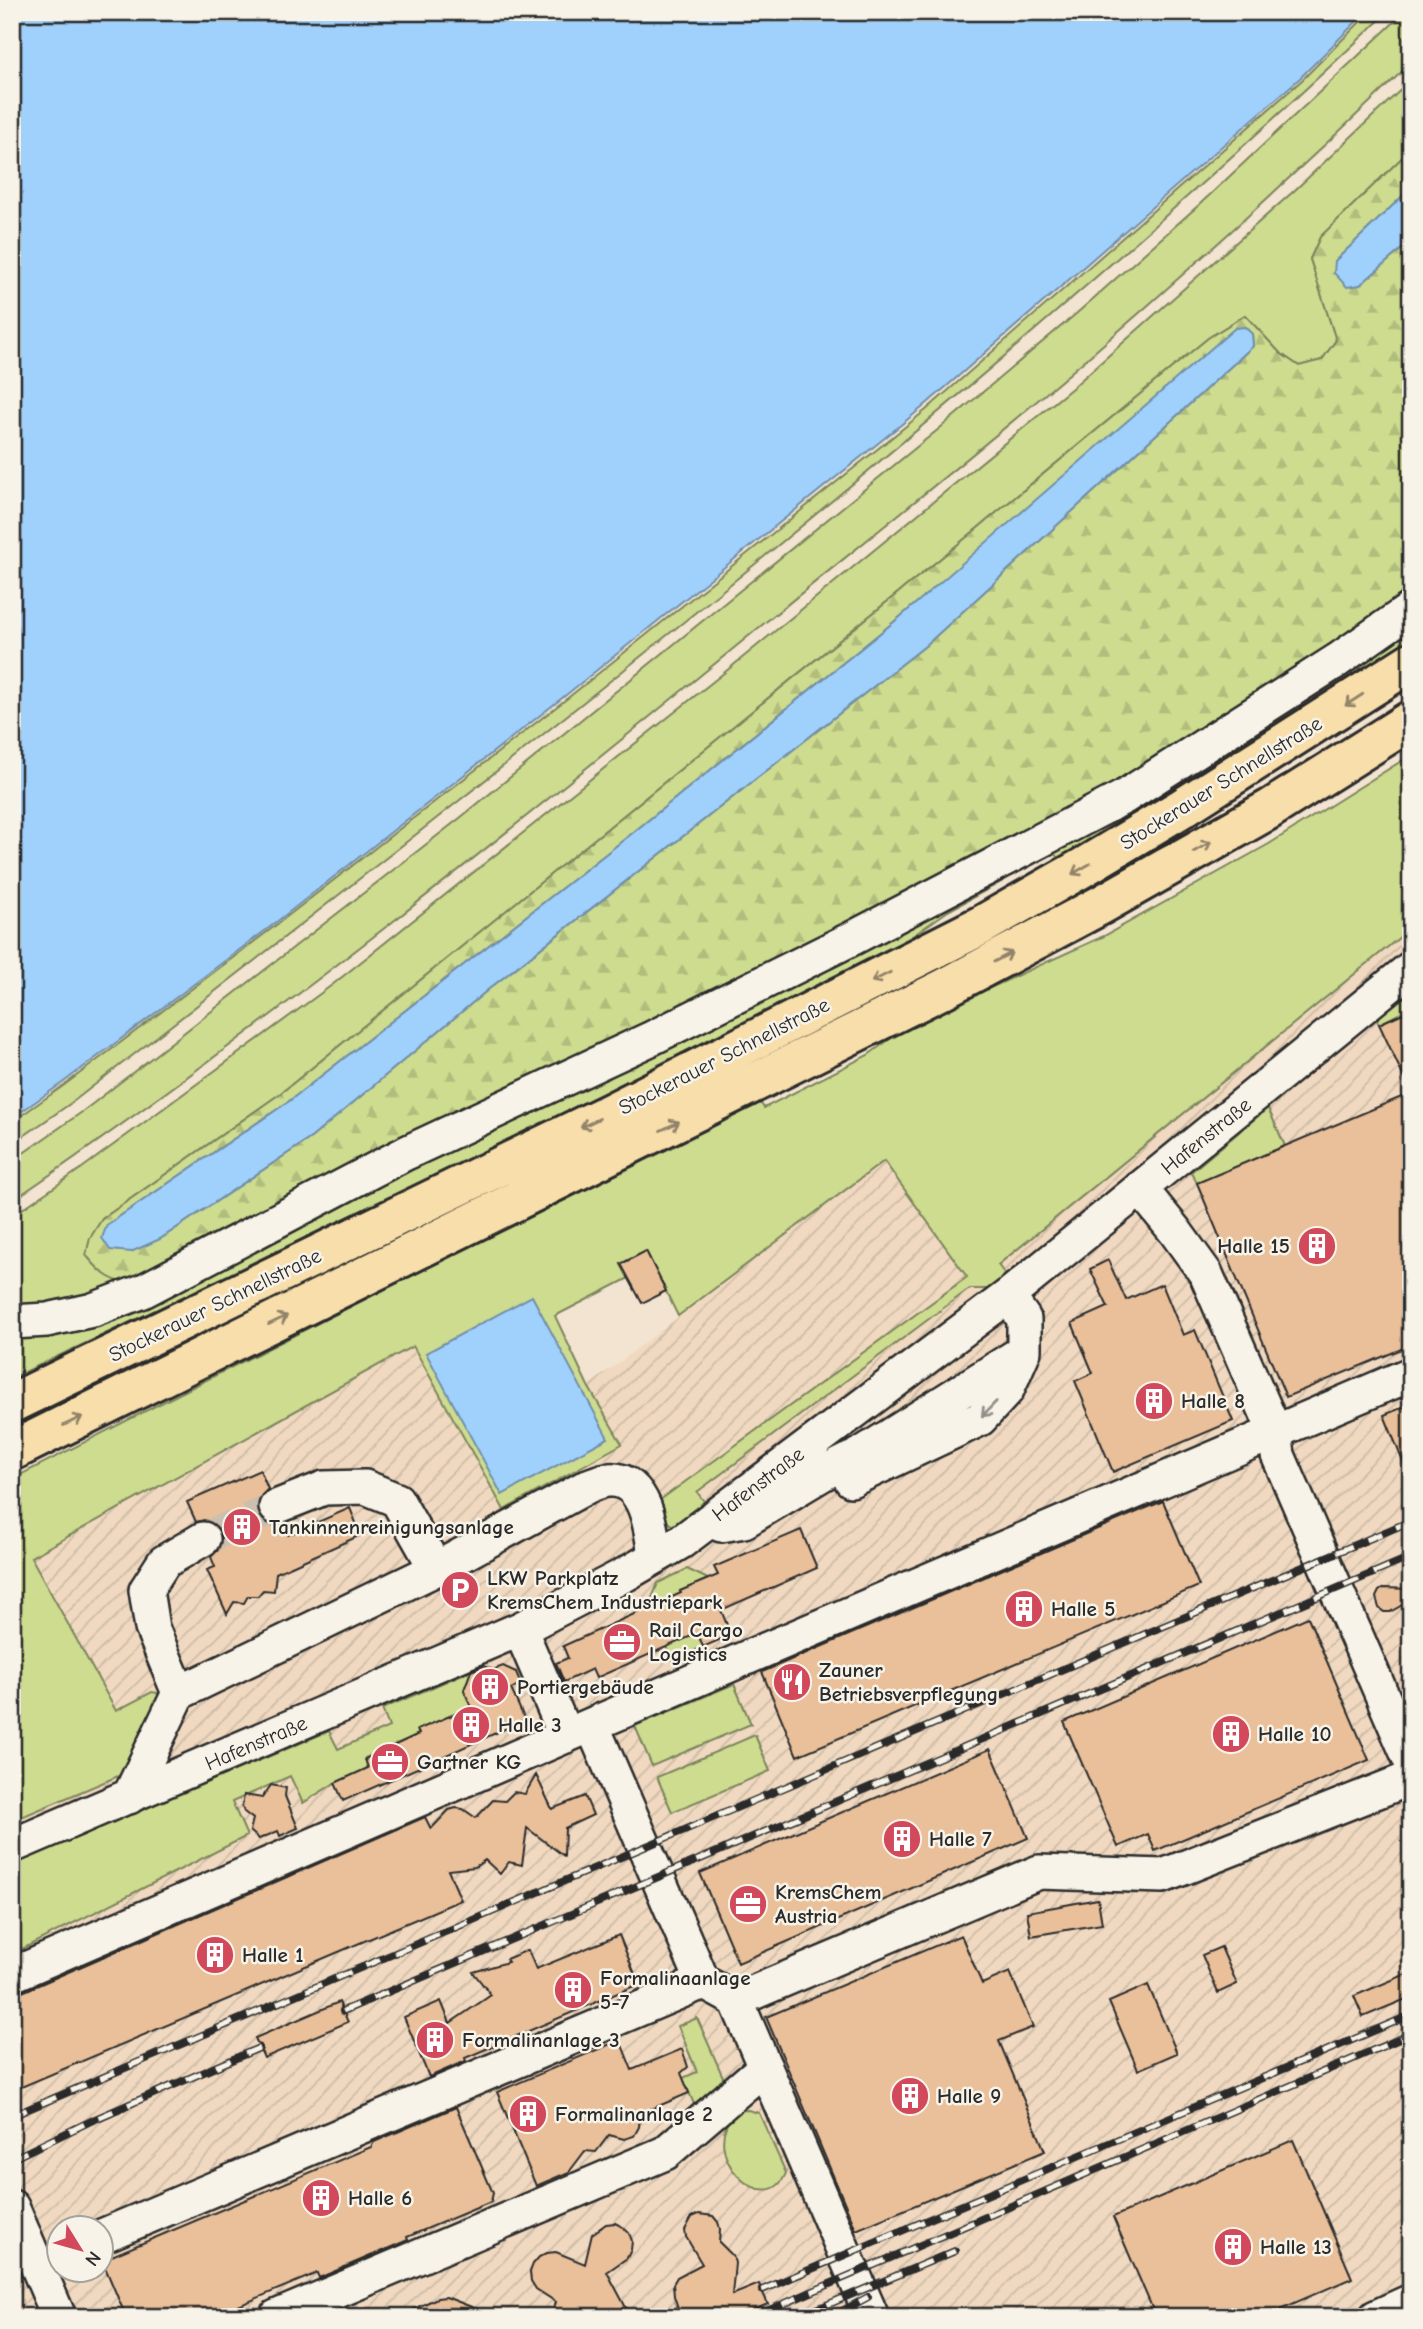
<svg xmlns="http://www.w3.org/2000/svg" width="1423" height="2329" font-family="'Comic Neue',sans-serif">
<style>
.industrial{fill:url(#industrial-furrows);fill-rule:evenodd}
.green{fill:#cedc8f;stroke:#7c845d;stroke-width:2}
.forest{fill:url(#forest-firs);stroke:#7c845d;stroke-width:2;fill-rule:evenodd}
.water{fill:#a0d1fd;stroke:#718fa9;stroke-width:2}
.building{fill:#eac09a;stroke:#2b2b2b;stroke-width:2}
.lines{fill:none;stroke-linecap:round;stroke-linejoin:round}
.minor-tunnel{stroke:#cbbfb0;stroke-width:33;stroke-dasharray:33 17;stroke-linecap:butt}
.minor-casing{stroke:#2b2b2b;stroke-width:38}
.highway-casing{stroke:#2b2b2b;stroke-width:44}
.minor{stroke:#f7f3e8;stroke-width:33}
.highway{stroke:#f8deab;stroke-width:38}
.rail-casing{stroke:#2b2b2b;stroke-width:8}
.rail{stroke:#f7f3e8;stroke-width:5;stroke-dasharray:16;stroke-linecap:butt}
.oneway{stroke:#92846b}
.oneway2{stroke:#918f8a}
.labels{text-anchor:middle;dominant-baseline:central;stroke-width:5;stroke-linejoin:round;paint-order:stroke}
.street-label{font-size:21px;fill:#2b2b2b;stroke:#f7f3e8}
.poi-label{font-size:21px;font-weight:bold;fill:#2b2b2b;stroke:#f7f3e8;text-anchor:start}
</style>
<defs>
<pattern id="industrial-furrows" width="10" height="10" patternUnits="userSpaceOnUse" patternTransform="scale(1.75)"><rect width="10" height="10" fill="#f0d9c0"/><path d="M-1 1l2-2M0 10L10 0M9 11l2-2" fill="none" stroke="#cebaa5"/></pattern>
<pattern id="forest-firs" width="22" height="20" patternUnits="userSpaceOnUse" patternTransform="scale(1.75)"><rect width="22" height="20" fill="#cedc8f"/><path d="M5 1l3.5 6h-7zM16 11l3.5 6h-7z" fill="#b1bd7c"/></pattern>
</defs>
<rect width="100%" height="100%" fill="#f3e4d1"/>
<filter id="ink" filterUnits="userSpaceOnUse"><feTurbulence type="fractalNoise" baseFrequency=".0143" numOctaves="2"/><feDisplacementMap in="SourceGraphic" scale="14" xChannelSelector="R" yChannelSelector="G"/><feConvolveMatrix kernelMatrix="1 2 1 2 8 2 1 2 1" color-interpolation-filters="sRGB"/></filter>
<g filter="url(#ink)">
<path class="industrial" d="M1411,928V2317H12V1821L123,1774L151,1692L116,1711L31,1557L413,1346L504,1510L622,1445L588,1386L884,1161L976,1288L1008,1278L997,1265ZM60,2228H102V2270H60Z"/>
<path class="green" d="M1370,12H1388C975,404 523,752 74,1101L12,1144V1122L63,1086L271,929L569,697L926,410L1302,80Z
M1405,12H1411V63C1300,170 1186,274 1069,374C970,458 868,539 767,621C522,822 274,1022 12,1201V1161L82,1112L460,818L940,428L1077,313L1200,204Z
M1411,80V149L1320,237L1310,259L1336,340L1322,360L1299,366L1280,353L1245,315L1208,338L967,537L281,1093L102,1219L1411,599V639L1344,683L1059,860L1054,853L948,911L897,947L388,1200L12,1378V1216L82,1168L332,985L725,672L1072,388L1295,190Z
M1411,755V928L998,1265L1008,1278L997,1289H970L965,1292L697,1492L709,1508L679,1529C665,1522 656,1516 660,1500L967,1277L884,1161L678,1316L646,1251L622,1263L629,1278L555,1316L588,1386L622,1444L504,1510L413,1346L31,1557L116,1711L152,1692L157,1693L160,1697L123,1774L12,1821V1479L758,1099L764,1108L868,1055L911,1024L1104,936L1269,844Z
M1411,985V1008L1379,1024L1375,1016Z
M1268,1108L1285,1146L1197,1183L1191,1172Z
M687,1569L708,1579L680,1591L703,1647L672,1660L648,1608L658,1583Z
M472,1670L464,1690L471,1707L418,1730L419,1734L365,1758L368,1768L335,1783L303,1803L290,1776L232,1802L247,1836L12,1954V1865L329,1731L338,1749L389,1727L382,1709Z
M734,1684L751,1724L652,1766L635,1726Z
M755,1735L770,1771L672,1812L657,1777Z
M697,2018L723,2077L716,2100L696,2109L683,2078L697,2072L678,2026Z
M748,2110L759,2113L786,2173C767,2221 694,2154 736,2111Z"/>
<path class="forest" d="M1411,149V188L1335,261L1360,285L1411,241V599L1120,789L139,1284C112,1283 103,1276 86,1255L90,1238L102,1219L281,1093L967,537L1208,338L1245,315L1280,353L1299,366L1322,360L1336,340L1310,259L1320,237ZM1245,327L1252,334L1253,346L925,646L490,988L312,1137L160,1239L107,1225L288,1102L630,835L900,617Z"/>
<path class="water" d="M12,12H1366L1300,78L923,407L566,695L270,927L61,1084L12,1118Z
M1411,188V241L1360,285L1347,287L1334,273L1335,261Z
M1245,327L1252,334L1253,346L925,646L490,988L312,1137L160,1239L131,1252L110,1250L102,1238L107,1225L288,1102L630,835L900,617L1235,328Z
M532,1296L608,1438L502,1495L426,1353Z"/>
<path class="building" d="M1403,1013L1411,1029V1093L1379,1024Z
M1411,1093V1345L1286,1397L1197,1183Z
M646,1251L666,1291L642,1303L621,1264Z
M1108,1260L1126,1300L1162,1284L1183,1335L1195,1330L1233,1421L1113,1472L1075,1381L1093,1373L1072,1323L1108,1307L1090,1269Z
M1411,1404V1479H1410L1384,1415Z
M260,1470L268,1489L261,1496L257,1505L258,1515L265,1522L274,1526L284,1525L288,1535L350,1508L361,1535L276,1573L274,1591L263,1590L258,1596H248L244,1603L234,1602L227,1614L207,1570L215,1567L211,1557L220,1548L222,1540L220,1530L212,1522L204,1520L196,1522L187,1502Z
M1163,1501L1199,1586L797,1756L762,1672Z
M801,1530L817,1568L721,1610L731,1635L703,1647L698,1633L596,1678L592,1669L564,1682L556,1663L568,1658L563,1646L681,1593L680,1591L718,1575L714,1567Z
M1384,1588L1411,1589V1600L1390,1612H1384L1379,1608L1376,1597L1379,1591Z
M1308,1617L1369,1760L1155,1851L1148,1834L1118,1847L1064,1722Z
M483,1666L493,1670L503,1666L516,1672L521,1684L511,1689L525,1720L343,1801L335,1783L368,1768L365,1759L419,1734L417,1730L471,1707L464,1690L471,1671Z
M990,1749L1028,1838L738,1963L700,1873Z
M536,1775L552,1809L585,1796L593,1815L565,1828L564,1856L527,1828L522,1865L509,1862L500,1874L485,1860L475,1867L448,1870L461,1900L12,2091V1994L20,1993L425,1817L431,1829L449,1810L456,1808L463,1809L476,1818L493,1800L505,1801L514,1792L525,1794Z
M271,1785L286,1788L285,1796L298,1828L280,1836L278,1831L259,1839L250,1831L253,1819L244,1812L242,1807L244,1795L262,1798Z
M1098,1899L1102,1924L1031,1936L1027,1912Z
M619,1935L639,1984L465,2058L466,2061L429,2077L404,2017L441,2001L450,2023L491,1995L473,1972L508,1962L506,1959L528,1950L536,1969Z
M961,1935L982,1984L1010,1972L1033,2027L999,2041L1045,2151L856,2230L766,2017Z
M1221,1947L1237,1984L1218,1993L1202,1955Z
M1411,1972V1997L1363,2017L1354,1996Z
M1148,1985L1177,2053L1138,2070L1109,2002Z
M339,2002L348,2022L264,2058L255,2038Z
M620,2040L632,2070L682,2049L688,2067L681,2073L689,2093L640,2114L639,2127L634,2136L624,2139L609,2135L596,2152L585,2151L569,2172L536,2186L497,2092Z
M456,2107L493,2193L491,2202L407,2237L408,2240L319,2278L317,2273L212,2317H126L102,2260L371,2147L374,2142Z
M1293,2140L1352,2278L1262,2317H1156L1113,2217Z
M699,2214L713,2216L718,2222L720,2229L719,2242L733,2256L735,2263L732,2295L759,2284L768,2304L737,2317H681L674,2296L673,2284L677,2277L702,2264L686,2237L685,2230L692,2217Z
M615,2223L623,2227L629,2233L632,2241L631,2250L627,2258L607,2272L631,2317H551L556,2302L536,2289L531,2281L530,2272L533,2264L539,2257L547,2253L556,2252L585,2264L592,2234L606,2224Z
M446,2297L492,2315V2317H397L437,2298Z"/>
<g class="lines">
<path class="minor-tunnel" d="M203,1539L276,1507"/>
<g class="minor-casing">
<path id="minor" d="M1140,1188L1175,1231L1206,1274L1275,1432L1278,1455L1411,1762
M12,1322L47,1320L93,1310L143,1291L406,1153L650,1039L853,938L1124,797L1338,660L1411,609
M851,1480L980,1419L1007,1390L1024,1351
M276,1507L324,1488L365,1487L397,1500L436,1569
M721,1525L744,1521L824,1473L860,1455L1024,1351V1319L1008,1296
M520,1629L566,1736
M179,1693L152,1628L146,1590L164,1562L203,1539
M592,1725L703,1982L736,2000L872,2317
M129,1797L179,1693L436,1569L588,1486C594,1484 602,1480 609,1480C646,1477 652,1532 655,1557
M12,1846L520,1629L626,1574L681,1542L1008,1296L1411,968
M12,1975L746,1658L1411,1374
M736,2000L1039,1872L1163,1876L1411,1778
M12,2207L59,2317
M102,2236L703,1982
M276,2317L665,2153L765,2067
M1376,2317L1411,2301"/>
</g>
<g class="highway-casing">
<path id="highway" d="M12,1403L610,1113L980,926L1082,868L1182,808L1411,662
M12,1451L943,989L1101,905L1270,809L1411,720"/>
</g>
<use href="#minor" class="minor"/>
<use href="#highway" class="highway"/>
<g class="rail-casing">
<path id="rail" d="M343,2011L1411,1557
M12,2116L1411,1521
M12,2159L93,2120L259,2048
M762,2290L1411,2015
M753,2317L1411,2034
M798,2317L955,2251
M831,2317L868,2297"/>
</g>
<use href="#rail" class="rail"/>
</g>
<defs><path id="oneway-shaft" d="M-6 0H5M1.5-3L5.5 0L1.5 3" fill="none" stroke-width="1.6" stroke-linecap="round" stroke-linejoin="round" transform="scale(1.75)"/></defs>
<g class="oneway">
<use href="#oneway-shaft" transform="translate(1354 700) rotate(147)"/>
<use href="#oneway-shaft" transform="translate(1202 847) rotate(-30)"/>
<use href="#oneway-shaft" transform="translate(1081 869) rotate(150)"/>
<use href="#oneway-shaft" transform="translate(1003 957) rotate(-28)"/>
<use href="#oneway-shaft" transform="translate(881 977) rotate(153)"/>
<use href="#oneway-shaft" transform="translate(590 1123) rotate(154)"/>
<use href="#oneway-shaft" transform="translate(670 1126) rotate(-26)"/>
<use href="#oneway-shaft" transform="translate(278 1320) rotate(-26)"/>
<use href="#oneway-shaft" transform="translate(73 1421) rotate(-26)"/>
</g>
<use class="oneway2" href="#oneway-shaft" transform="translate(989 1409) rotate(134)"/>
</g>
<defs>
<g id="building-disc" transform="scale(2.0125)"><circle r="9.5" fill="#d1495b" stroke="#f7f3e8"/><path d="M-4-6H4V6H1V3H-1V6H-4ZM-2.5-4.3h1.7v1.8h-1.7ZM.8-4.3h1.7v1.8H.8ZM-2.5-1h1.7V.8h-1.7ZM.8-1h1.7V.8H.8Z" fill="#fff"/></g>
<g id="parking-disc" transform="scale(2.0125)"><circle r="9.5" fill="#d1495b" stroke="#f7f3e8"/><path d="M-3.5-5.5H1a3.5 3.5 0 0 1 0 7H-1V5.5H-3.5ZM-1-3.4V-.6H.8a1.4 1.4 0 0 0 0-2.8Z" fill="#fff"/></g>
<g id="office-disc" transform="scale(2.0125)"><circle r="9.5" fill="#d1495b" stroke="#f7f3e8"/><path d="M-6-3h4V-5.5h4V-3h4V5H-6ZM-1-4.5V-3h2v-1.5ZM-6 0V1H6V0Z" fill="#fff"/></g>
<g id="restaurant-disc" transform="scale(2.0125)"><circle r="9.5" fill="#d1495b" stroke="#f7f3e8"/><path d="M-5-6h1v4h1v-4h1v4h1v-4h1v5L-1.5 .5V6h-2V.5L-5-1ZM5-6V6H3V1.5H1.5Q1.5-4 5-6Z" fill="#fff"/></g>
</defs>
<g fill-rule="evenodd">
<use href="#building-disc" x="1317" y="1246"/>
<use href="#building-disc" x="1154" y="1401"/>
<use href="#building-disc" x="242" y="1527"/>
<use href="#parking-disc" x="460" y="1590"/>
<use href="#building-disc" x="1024" y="1609"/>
<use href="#office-disc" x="622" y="1642"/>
<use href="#restaurant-disc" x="792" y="1682"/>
<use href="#building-disc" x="490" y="1687"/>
<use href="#building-disc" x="471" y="1725"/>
<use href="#building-disc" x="1231" y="1734"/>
<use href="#office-disc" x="390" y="1762"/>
<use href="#building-disc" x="902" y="1839"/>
<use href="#office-disc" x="748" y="1904"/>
<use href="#building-disc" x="215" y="1955"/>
<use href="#building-disc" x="573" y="1990"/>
<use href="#building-disc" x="435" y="2040"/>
<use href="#building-disc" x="910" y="2096"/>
<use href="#building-disc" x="528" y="2114"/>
<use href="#building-disc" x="321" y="2198"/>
<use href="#building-disc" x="1233" y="2247"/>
</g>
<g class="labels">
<g class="street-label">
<text transform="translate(1221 783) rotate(-32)">Stockerauer Schnellstraße</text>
<text transform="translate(724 1056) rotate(-27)">Stockerauer Schnellstraße</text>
<text transform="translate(1206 1136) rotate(-39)">Hafenstraße</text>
<text transform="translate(215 1305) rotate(-26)">Stockerauer Schnellstraße</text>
<text transform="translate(758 1484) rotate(-37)">Hafenstraße</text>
<text transform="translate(256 1743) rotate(-23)">Hafenstraße</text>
</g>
<g class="poi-label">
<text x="1290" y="1246" text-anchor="end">Halle 15</text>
<text x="1181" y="1401">Halle 8</text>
<text x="269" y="1527">Tankinnenreinigungsanlage</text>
<text x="487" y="1578">LKW Parkplatz<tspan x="487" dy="24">KremsChem Industriepark</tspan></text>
<text x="1051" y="1609">Halle 5</text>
<text x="649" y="1630">Rail Cargo<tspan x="649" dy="24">Logistics</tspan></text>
<text x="819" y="1670">Zauner<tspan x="819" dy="24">Betriebsverpflegung</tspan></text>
<text x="517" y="1687">Portiergebäude</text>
<text x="498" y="1725">Halle 3</text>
<text x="1258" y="1734">Halle 10</text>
<text x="417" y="1762">Gartner KG</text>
<text x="929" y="1839">Halle 7</text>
<text x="775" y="1892">KremsChem<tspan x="775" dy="24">Austria</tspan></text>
<text x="242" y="1955">Halle 1</text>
<text x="600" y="1978">Formalinaanlage<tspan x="600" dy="24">5-7</tspan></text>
<text x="462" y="2040">Formalinanlage 3</text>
<text x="937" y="2096">Halle 9</text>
<text x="555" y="2114">Formalinanlage 2</text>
<text x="348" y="2198">Halle 6</text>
<text x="1260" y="2247">Halle 13</text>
</g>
</g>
<rect width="1423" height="2329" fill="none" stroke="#f7f3e8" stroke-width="42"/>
<rect x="21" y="21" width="1381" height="2287" fill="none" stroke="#2b2b2b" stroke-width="2.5" filter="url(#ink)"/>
<g transform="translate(80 2249) rotate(127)"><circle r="33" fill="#f7f3e8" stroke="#a5a39c" stroke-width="2"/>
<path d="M0-5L12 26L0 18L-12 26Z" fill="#d1495b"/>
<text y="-10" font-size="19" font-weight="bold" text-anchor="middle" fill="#2b2b2b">N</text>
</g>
</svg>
